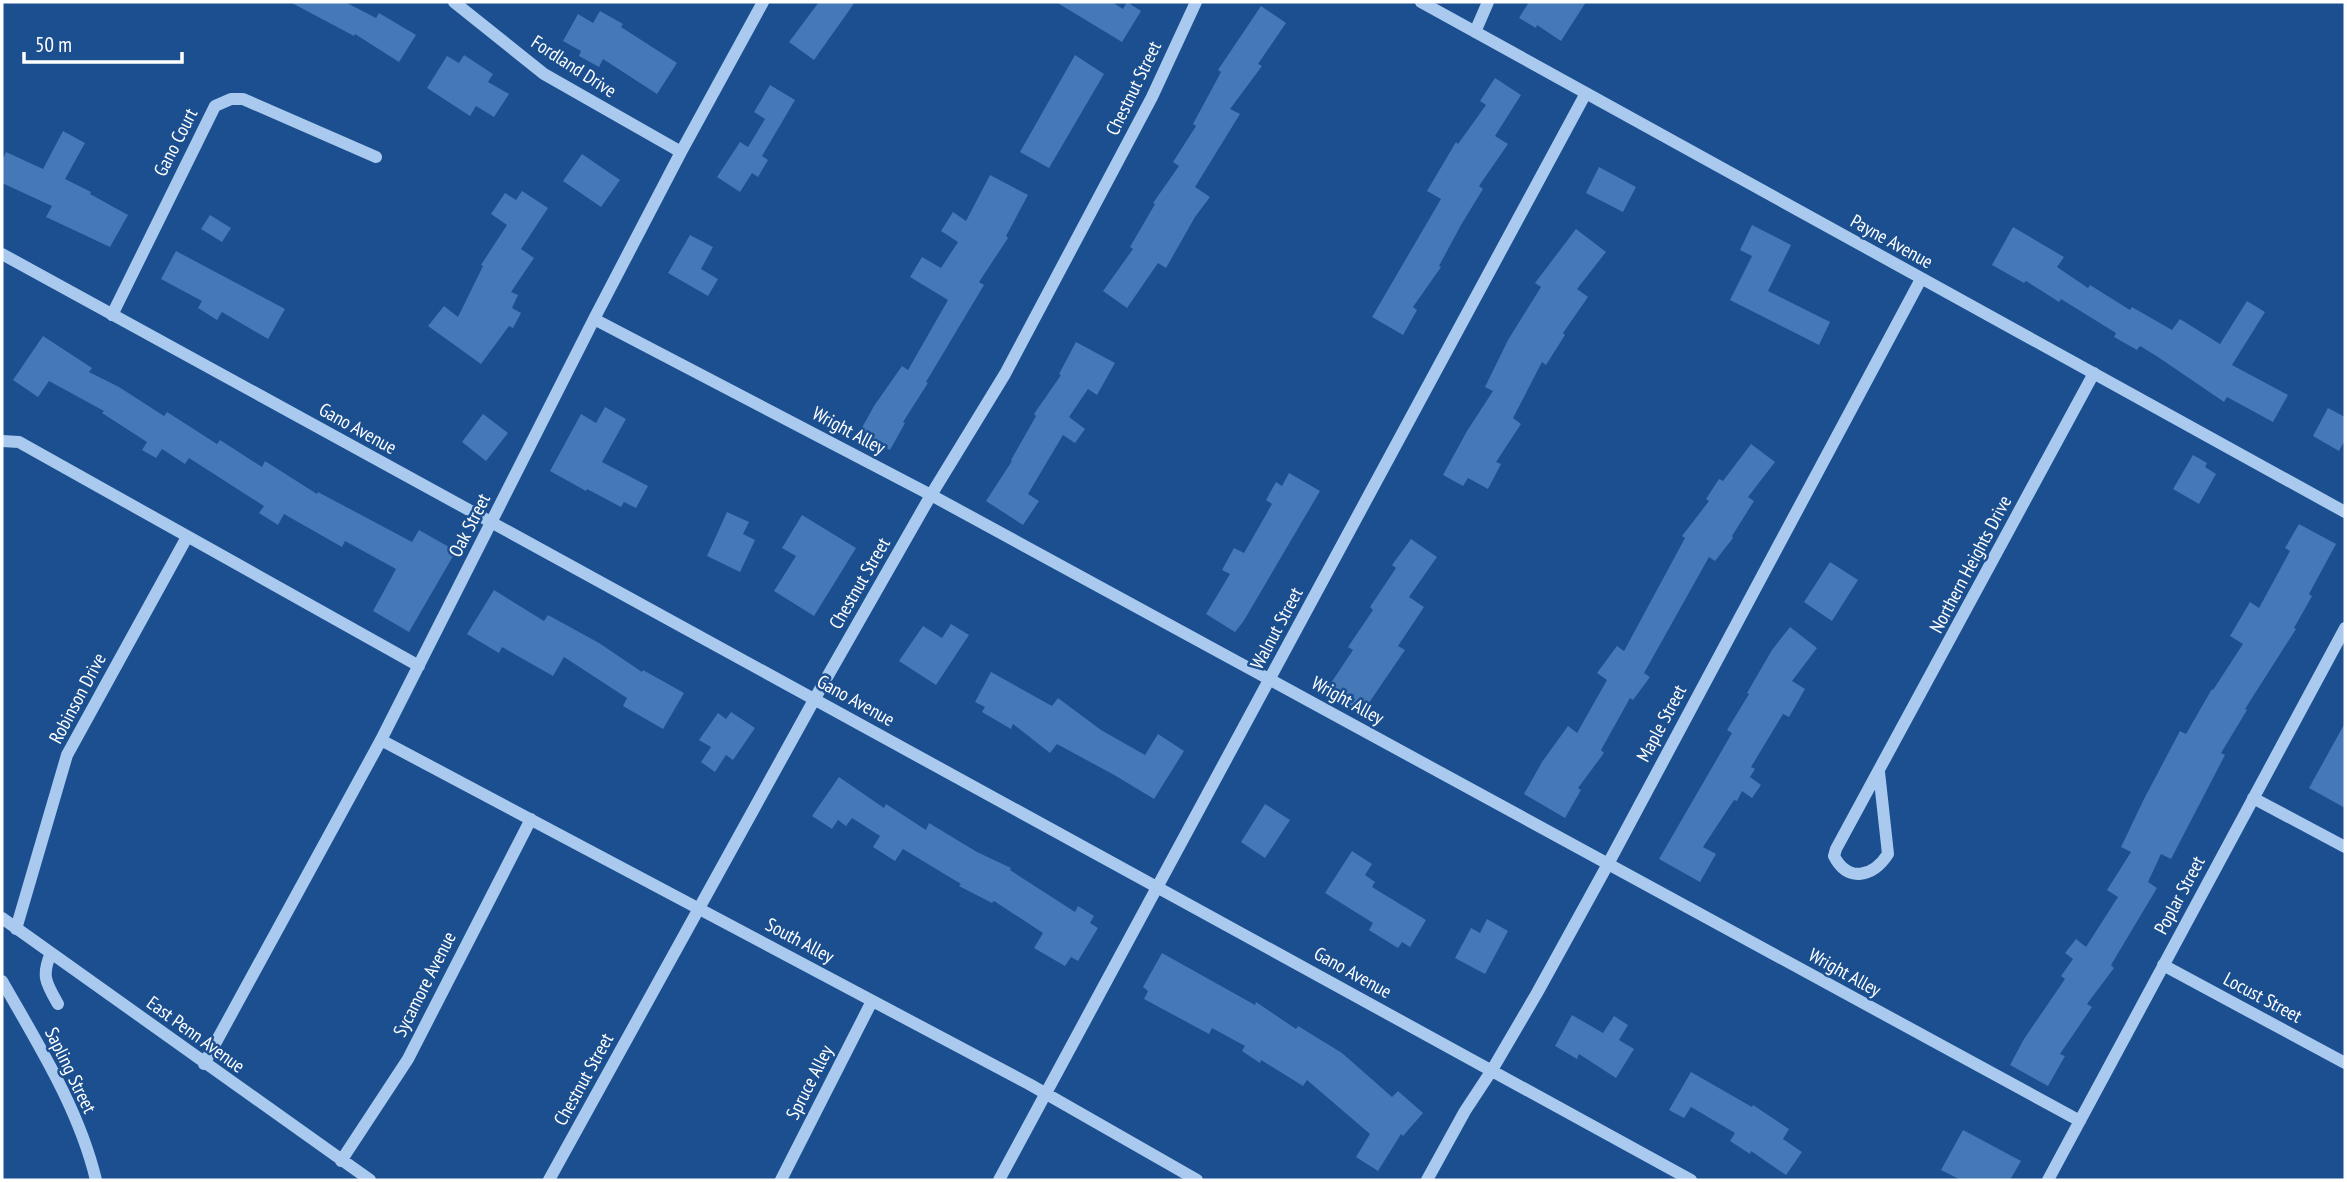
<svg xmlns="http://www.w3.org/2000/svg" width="2347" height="1182" font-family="'PT Sans Narrow',sans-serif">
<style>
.building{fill:#4478b7}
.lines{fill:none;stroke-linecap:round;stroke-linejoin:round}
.minor{stroke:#a9c9ee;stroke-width:12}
.labels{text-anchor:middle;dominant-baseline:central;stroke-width:5;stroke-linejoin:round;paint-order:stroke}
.street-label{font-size:19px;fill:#fff;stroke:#1b4f8f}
</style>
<rect width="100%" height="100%" fill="#1b4f8f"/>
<path class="building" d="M290,2H345L376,18L379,13L416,35L399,62L355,34L354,36Z
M819,2H855L814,60L789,42Z
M1056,2H1112L1123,9L1127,2L1141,11L1122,42Z
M1529,2H1586L1561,41L1537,25L1536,28L1519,18Z
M1261,6L1286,23L1258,64L1262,66L1230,109L1240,114L1195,187L1210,197L1195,217L1166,268L1158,263L1127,308L1103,291L1133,249L1130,247L1155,204L1153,203L1179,166L1173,162L1196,126L1193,124L1221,72L1218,70Z
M600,11L623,24L621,27L677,63L657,94L603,59L599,67L579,56L581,51L563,41L578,14L593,23Z
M464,55L493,74L488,82L509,94L494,117L476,106L470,116L427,88L447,56L459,63Z
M1075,55L1104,74L1049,168L1020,152Z
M1495,78L1521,95L1495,136L1508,144L1479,186L1483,189L1461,225L1439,266L1441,267L1413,307L1417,310L1403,335L1372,317L1441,199L1427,191L1456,142L1458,144L1486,105L1480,101Z
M770,85L795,100L762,156L768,160L758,177L752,173L740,192L717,177L740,142L748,147L765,119L754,112Z
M63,131L85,143L65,179L91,192L90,194L128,215L110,247L46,217L52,206L2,183V161L6,152L43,169Z
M582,154L620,180L601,207L563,181Z
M1599,167L1636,187L1623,212L1586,193Z
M990,175L1028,195L1006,236L1008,238L979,282L984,285L926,382L928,383L903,422L905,423L890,450L859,433L874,406L902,366L908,370L948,300L910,277L922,257L941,268L958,242L941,231L953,212L966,221Z
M522,191L548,208L521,249L534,258L511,292L518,295L512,308L521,313L513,328L509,326L481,364L428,326L444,306L458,317L483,266L481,265L507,225L491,214L505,193L516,200Z
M210,215L231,228L222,242L201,229Z
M1752,225L1791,245L1768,291L1830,322L1819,345L1730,300L1752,256L1740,250Z
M2013,227L2064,257L2057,267L2088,288L2090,285L2130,310L2132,307L2172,330L2180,319L2220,344L2247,301L2265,312L2232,365L2288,395L2273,422L2227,397L2224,402L2158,357L2140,346L2137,350L2114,337L2116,333L2061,299L2059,302L2026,281L2024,283L1992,265Z
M1576,229L1606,252L1577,289L1588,297L1563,333L1565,335L1546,365L1542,362L1513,418L1521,424L1496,462L1501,464L1488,489L1468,478L1463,486L1443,475L1467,431L1493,391L1485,387L1508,340L1541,287L1535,283Z
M690,235L713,247L701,269L718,279L708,296L668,273Z
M176,251L285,309L268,339L222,312L217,320L198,308L202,301L161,279Z
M43,336L92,368L89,372L119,387L164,416L167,412L217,444L220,440L262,467L265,461L317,494L318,492L412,542L419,530L456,551L409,632L373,611L396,569L345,541L342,547L284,514L278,525L259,513L264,506L189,458L185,464L162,449L156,458L142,450L147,442L102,413L104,411L49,381L38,397L13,380Z
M1076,342L1115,363L1097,395L1088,389L1069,417L1085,429L1075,443L1063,435L1028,494L1039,501L1023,525L986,501L1012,461L1011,460L1036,416L1034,414L1061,375L1059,374Z
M605,407L626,419L602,462L648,486L636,508L624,502L621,507L587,489L586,491L550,471L581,414L596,423Z
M2328,408L2345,417V440L2339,451L2313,436Z
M483,414L508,433L486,461L462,442Z
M1751,444L1775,462L1748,497L1754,501L1732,536L1733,538L1715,561L1709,557L1644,673L1650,677L1633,700L1630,698L1601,750L1604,753L1578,788L1581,790L1565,818L1524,794L1542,762L1568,726L1577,733L1607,680L1597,673L1617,646L1624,651L1685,538L1682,536L1709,501L1706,499L1719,479L1723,481Z
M2193,455L2207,463L2205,467L2216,474L2199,504L2173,489Z
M1289,473L1320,491L1243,622L1235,632L1206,614L1230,574L1222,570L1234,548L1244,553L1272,504L1266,500L1276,482L1282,486Z
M727,512L749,522L743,534L755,540L740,572L707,556Z
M802,515L856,548L814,616L774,591L796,556L782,548Z
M2299,524L2336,544L2309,594L2312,596L2294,628L2296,629L2245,709L2247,710L2221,753L2225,755L2171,859L2161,854L2148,882L2157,888L2111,965L2114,968L2087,1004L2092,1007L2060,1054L2065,1056L2048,1086L2010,1065L2024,1039L2065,979L2061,976L2073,959L2065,953L2076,939L2086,947L2118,897L2107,890L2131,852L2121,847L2144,799L2180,731L2186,734L2212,689L2213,690L2243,644L2230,636L2250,602L2259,608L2290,551L2285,548Z
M1411,539L1437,557L1409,597L1424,607L1398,646L1405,650L1362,713L1327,689L1353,650L1348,647L1373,610L1370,607L1396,568L1392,565Z
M1830,562L1858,580L1832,621L1804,602Z
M494,590L544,621L548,615L599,643L642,672L643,670L684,693L663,729L623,706L627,698L564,657L553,676L502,647L499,653L467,634Z
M951,624L969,635L936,685L899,661L923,626L942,638Z
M1790,627L1817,648L1792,681L1805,689L1789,717L1783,714L1751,767L1755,769L1750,777L1761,785L1752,798L1742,791L1737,801L1734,800L1703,847L1716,854L1700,882L1659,859L1732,733L1727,730L1749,694L1747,693L1772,650Z
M991,672L1052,706L1058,698L1101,730L1145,755L1158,734L1184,751L1154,799L1116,776L1057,744L1050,753L1013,724L1011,729L982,712L985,707L975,702Z
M731,712L755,728L733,760L726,755L715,772L701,762L711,747L699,740L718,713L726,719Z
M2345,723V808L2309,788Z
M839,777L884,808L886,804L926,830L929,823L977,852L1011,868L1010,870L1075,912L1078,906L1094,916L1090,923L1098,928L1078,961L1071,957L1065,966L1034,948L1043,933L994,901L992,903L959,886L961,884L903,849L895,861L873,847L880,836L852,818L846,826L838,820L832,829L812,816Z
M1265,804L1290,820L1265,858L1241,842Z
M1352,851L1372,864L1365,875L1375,882L1372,887L1426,920L1410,947L1402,942L1398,948L1369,930L1373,923L1325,893Z
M1487,919L1508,931L1485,974L1455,958L1471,928L1480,933Z
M1162,953L1255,1005L1256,1002L1296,1029L1298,1026L1342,1053L1392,1097L1398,1091L1423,1113L1403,1136L1401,1134L1378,1171L1356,1157L1370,1134L1307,1080L1303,1086L1261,1060L1260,1063L1242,1051L1245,1046L1212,1028L1209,1034L1144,999L1148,991L1143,987Z
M1572,1015L1603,1033L1614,1016L1628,1025L1619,1040L1634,1049L1616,1078L1579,1054L1577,1059L1555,1046Z
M1691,1072L1752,1107L1753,1105L1789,1129L1783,1139L1802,1152L1786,1175L1751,1151L1750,1154L1730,1141L1735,1133L1691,1107L1684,1118L1669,1110Z
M1963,1130L2021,1161L2010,1180H1961L1941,1170Z"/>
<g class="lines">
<path class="minor" d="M454,2L544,74L681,152
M1421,2L2345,512
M1475,32L1488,2
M2,254L1691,1180
M112,315L215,106L231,99H243L376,157
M594,319L931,495L2080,1121
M2,441L19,442L419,666
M381,740L1029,1084L1197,1180
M1879,772L1888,854C1873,877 1848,883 1834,856L1836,849L2094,373
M2253,798L2345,847
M2,918L370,1180
M16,929L67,755L187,537
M51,953C41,976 46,983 58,1004
M2163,965L2345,1063
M2,981C38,1044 79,1109 96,1180
M204,1064L381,740L594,319L681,152L763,2
M341,1161L408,1059L531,819
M549,1180L814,700L931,495L1005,374L1152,97L1196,2
M781,1180L872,1001
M999,1180L1586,93
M1427,1180L1465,1111L1492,1070L1537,993L1608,864L1921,279
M2048,1180L2345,628"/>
</g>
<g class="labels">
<g class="street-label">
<text transform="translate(574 66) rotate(33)">Fordland Drive</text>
<text transform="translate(1133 88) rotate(-64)">Chestnut Street</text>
<text transform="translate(175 142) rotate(-63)">Gano Court</text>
<text transform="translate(1892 241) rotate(29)">Payne Avenue</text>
<text transform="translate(358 428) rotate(29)">Gano Avenue</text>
<text transform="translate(849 430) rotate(28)">Wright Alley</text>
<text transform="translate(469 525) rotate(-63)">Oak Street</text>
<text transform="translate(1970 564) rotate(-62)">Northern Heights Drive</text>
<text transform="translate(859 583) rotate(-60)">Chestnut Street</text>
<text transform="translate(1276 628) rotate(-62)">Walnut Street</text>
<text transform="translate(77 698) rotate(-62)">Robinson Drive</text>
<text transform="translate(856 700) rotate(29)">Gano Avenue</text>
<text transform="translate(1348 700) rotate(29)">Wright Alley</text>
<text transform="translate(1661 723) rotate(-62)">Maple Street</text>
<text transform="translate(2179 895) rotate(-62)">Poplar Street</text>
<text transform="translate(800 940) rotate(28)">South Alley</text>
<text transform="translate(1353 972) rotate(29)">Gano Avenue</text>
<text transform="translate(1845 972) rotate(29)">Wright Alley</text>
<text transform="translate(424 984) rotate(-63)">Sycamore Avenue</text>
<text transform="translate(2263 997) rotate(28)">Locust Street</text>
<text transform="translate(196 1034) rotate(36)">East Penn Avenue</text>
<text transform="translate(71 1070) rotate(64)">Sapling Street</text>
<text transform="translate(583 1079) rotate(-61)">Chestnut Street</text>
<text transform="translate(809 1082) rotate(-63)">Spruce Alley</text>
</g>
</g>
<rect width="2347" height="1182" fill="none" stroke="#ffffff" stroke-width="7"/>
<path d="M24 52v10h158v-10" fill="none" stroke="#ffffff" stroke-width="3.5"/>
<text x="35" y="52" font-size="21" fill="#ffffff" stroke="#1b4f8f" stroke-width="5" paint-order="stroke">50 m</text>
</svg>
